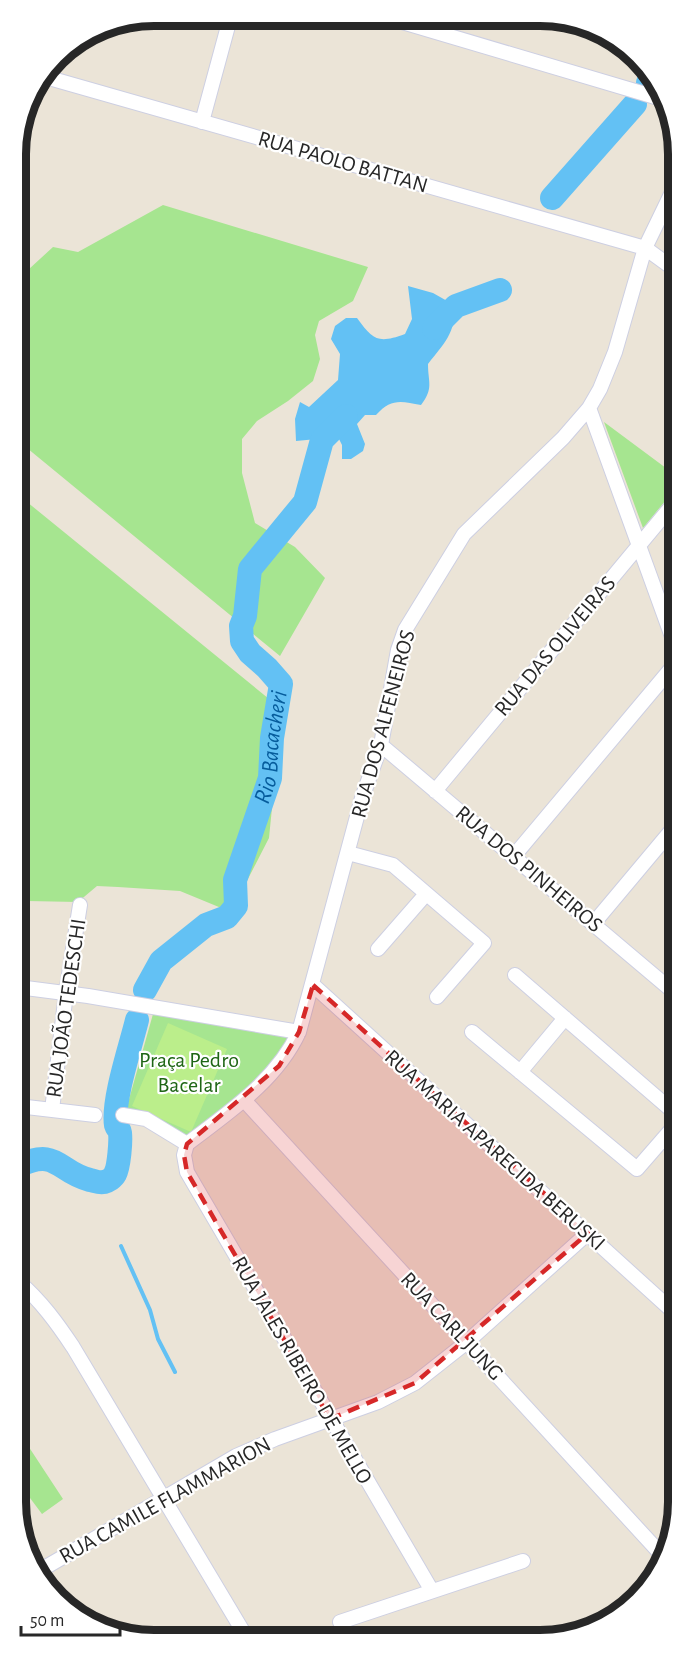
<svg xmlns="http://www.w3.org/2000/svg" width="693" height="1656" font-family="'Alegreya Sans',sans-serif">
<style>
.green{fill:#a6e590}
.pitch{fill:#bbee8b}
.water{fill:#63c1f4}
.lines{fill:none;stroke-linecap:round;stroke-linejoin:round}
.stream{stroke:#63c1f4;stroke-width:4}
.river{stroke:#63c1f4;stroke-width:24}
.minor-casing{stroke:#cdcfe2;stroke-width:16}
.minor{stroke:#fff;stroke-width:14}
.marked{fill:#d62828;fill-opacity:0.2;stroke:#d62828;stroke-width:4.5;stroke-dasharray:12 8;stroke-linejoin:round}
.labels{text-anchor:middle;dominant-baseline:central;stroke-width:4.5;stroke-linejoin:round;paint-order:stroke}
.street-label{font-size:22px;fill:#272727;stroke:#fff}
.park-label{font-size:22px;fill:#1f6615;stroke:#fff}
.water-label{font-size:24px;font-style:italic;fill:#065c9c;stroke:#fff}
.rim{fill:none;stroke:#272727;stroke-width:8}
</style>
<rect width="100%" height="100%" fill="#ebe4d7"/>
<path class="green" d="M163,205L368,267L353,301L319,321L315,335L320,359L313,381L288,401L257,421L242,439V473L255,523L295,547L325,578L280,656L16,439V281L53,247L78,252Z
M604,422L674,474L675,489L643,528Z
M16,493L274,703L278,748L269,838L231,912L180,891L118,887L97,886L78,902L27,901L18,885Z
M153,1014L289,1038L260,1078L186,1140L126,1110Z
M19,1432L63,1499L42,1514L24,1490H20Z"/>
<path class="pitch" d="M168,1023L227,1049L191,1132L132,1106Z"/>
<path class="water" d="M408,286L433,293L456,306C454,335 445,342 428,364C428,383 434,388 421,405C401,401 391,398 376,415H365L357,424L365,444L363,451L351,459H342V445L338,437L296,441L295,419L300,402L309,407L338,380L340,354L331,339L335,326L346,318H357C373,340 378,344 405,334L412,319Z"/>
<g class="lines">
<path class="stream" d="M101,1183L103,1189
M121,1246L150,1310L158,1339L175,1372"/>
<g class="river">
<path d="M648,83L651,79"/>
<path d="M552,198L635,104"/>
<path d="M434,328L456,306L500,290"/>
<path id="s1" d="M145,990L161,961L206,925L227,917L236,906L235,880L270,778L272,738L281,684L267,668L250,653L242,641L241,626L245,616L250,569L305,502L322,440L346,416"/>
<path d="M18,1166C58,1147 57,1172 90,1180C95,1181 99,1183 104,1182C108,1181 113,1178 115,1174C119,1167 121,1141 120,1133C119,1127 118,1131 116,1125C112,1101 131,1045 137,1020"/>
</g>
<g class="minor-casing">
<path id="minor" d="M382,16L662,99
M42,76L645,248L674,269
M202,122L231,15
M589,408L675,645
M381,745L676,994
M435,791L675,502
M348,853L393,865L484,943L437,997
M513,857L675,664
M593,924L676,825
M378,949L426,894
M515,975L676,1114
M313,985L677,1315
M18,987L88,996L299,1032
M472,1032L637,1169L677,1123
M520,1072L565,1018
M244,1100L660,1553
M18,1106L95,1115
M52,1110L66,993L80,905
M123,1115L146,1119L187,1144
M663,1139L677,1151
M187,1144C229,1112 276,1081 299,1032L362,798L381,745L398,650L405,630L464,534L563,438L589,408L600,389L615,352L645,248L674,188
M187,1144L184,1155L187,1172L432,1591
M19,1282C41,1301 57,1323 73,1347L247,1638
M39,1571L236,1456L275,1439L378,1402L415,1383L467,1342L588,1233
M340,1622L523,1561"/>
</g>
<use href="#minor" class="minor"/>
</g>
<path class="marked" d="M313,985L588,1233L415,1383L330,1419L187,1172L184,1155L187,1144L279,1066L299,1032Z"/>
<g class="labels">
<g class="street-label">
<text transform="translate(343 162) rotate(16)">RUA PAOLO BATTAN</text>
<text transform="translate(555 646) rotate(-50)">RUA DAS OLIVEIRAS</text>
<text transform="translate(383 724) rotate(-75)">RUA DOS ALFENEIROS</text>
<text transform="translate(529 869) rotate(40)">RUA DOS PINHEIROS</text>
<text transform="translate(66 1008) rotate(-82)">RUA JOÃO TEDESCHI</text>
<text transform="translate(495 1150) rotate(42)">RUA MARIA APARECIDA BERUSKI</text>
<text transform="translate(452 1326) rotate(47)">RUA CARL JUNG</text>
<text transform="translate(302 1370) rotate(60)">RUA JALES RIBEIRO DE MELLO</text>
<text transform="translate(165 1500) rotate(-29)">RUA CAMILE FLAMMARION</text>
</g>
<g class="park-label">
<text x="189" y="1060">Praça Pedro<tspan x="189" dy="25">Bacelar</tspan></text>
</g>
<g class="water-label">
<text stroke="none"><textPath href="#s1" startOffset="292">Rio Bacacheri</textPath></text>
</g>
</g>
<path d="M0 0H693V1656H0ZM154 26H540A128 128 0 0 1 668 154V1502A128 128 0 0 1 540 1630H154A128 128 0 0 1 26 1502V154A128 128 0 0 1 154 26Z" fill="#fff" fill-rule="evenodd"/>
<path class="rim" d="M154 26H540A128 128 0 0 1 668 154V1502A128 128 0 0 1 540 1630H154A128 128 0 0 1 26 1502V154A128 128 0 0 1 154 26Z"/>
<path d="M21 1626v9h99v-9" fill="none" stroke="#272727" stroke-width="3"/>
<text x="30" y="1626" font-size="18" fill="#272727" stroke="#ffffff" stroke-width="4.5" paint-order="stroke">50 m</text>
</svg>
